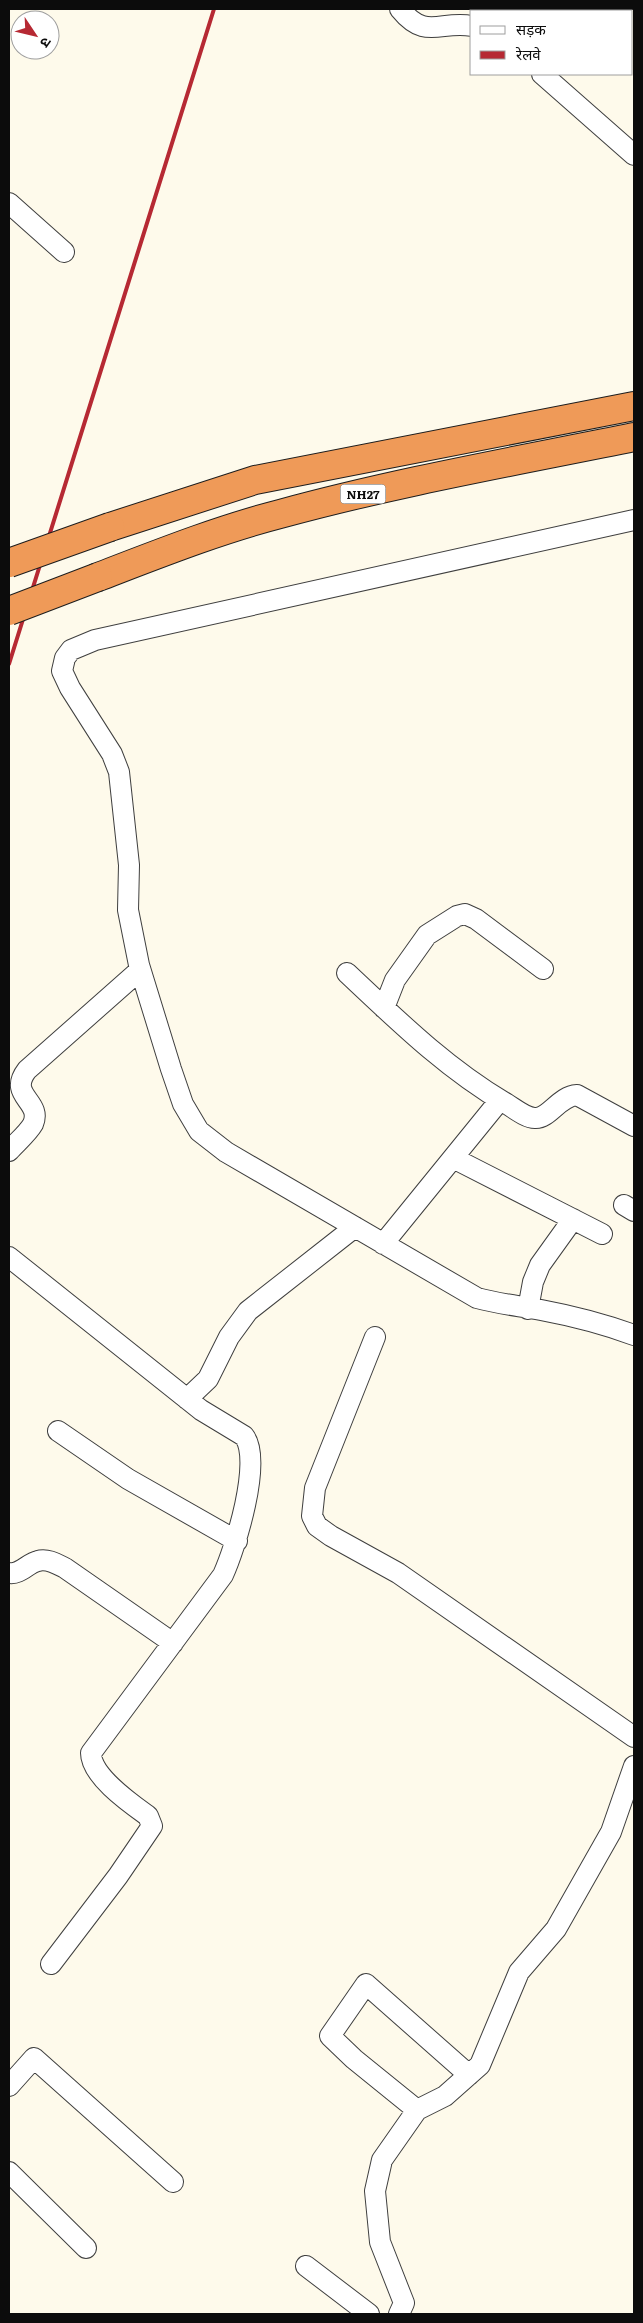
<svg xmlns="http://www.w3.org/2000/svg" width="643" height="2323" font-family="Literata,'Noto Sans Devanagari',serif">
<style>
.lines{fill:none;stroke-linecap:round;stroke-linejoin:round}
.minor-casing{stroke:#3f3f3f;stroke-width:22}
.highway-casing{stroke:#1d1d1d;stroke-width:30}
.minor{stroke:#fff;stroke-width:20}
.highway{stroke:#ef9a58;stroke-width:28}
.rail{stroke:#b62933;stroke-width:4}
.highway-bridge-casing{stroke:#1d1d1d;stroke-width:30;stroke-linecap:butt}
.highway-bridge{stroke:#ef9a58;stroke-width:28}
.labels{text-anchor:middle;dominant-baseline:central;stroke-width:5;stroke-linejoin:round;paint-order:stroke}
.shield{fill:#fff;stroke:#555;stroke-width:1}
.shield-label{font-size:12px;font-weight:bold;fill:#0c0c0c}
</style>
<rect width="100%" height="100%" fill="#fefaeb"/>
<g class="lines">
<g class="minor-casing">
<path id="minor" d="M400,9C426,41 440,20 472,26
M542,74L634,155
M9,203L64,252
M634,520L95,640L71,650L65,658L62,671L70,688L112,754L119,772L129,865L128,910L139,965L171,1069L183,1104L199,1131L226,1152L477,1298C499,1304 520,1306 541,1310C573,1316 604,1324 634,1335
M347,973C398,1021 447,1069 507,1104C515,1109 526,1118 535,1118C549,1119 559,1096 577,1095L634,1126
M384,1008L395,980L427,935L457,916L465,914L476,919L543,969
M9,1151C16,1143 28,1133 33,1124C43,1101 7,1096 27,1070L140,970
M453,1158L602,1234
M624,1205L634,1211
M383,1244L500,1100
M9,1257L201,1410L244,1436C263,1460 235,1549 223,1575L91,1753C91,1776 130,1803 148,1816L152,1826L118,1876L51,1964
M528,1309L533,1282L540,1265L573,1219
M375,1337L315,1488L312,1516L317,1526L331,1536L398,1573L634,1737
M187,1399L208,1379L229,1337L248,1311L355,1227
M58,1431L128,1479L237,1541
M9,1573C20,1575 28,1563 38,1561C47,1558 57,1564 65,1568L173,1643
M9,2086L34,2058L173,2182
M417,2110L354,2059L330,2036L366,1984L469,2075
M9,2172L86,2248
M306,2266L369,2314
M399,2314L404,2303L380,2242L375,2191L382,2160L417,2110L445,2096L480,2065L519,1972L556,1929L611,1832L634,1766"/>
</g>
<g class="highway-casing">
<path id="highway" d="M110,527L255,480L634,406
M98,577C158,554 218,530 280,514C397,482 516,461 634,437"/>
</g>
<use href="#minor" class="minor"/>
<use href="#highway" class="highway"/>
<path class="rail" d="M9,664L214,9"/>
<g class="highway-bridge-casing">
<path id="highway-bridge" d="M9,563L110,527
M9,611L98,577"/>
</g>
<use href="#highway-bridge" class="highway-bridge"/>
</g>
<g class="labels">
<rect class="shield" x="340.5" y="484.5" width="45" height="19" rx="4"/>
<g class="shield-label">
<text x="363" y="494">NH27</text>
</g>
</g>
<rect width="643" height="2323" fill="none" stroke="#0c0c0c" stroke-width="20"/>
<rect x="470" y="10" width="162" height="65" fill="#ffffff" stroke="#9e9e9e"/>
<rect x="480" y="26" width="25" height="8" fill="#ffffff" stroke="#9e9e9e"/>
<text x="516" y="35" font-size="15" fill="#0c0c0c">सड़क</text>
<rect x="480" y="51" width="25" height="8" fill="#b62933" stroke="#9e9e9e"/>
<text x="516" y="60" font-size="15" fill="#0c0c0c">रेलवे</text>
<g transform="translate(35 35) rotate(125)"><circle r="24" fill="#ffffff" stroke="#9e9e9e"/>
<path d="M0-4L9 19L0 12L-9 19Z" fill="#b62933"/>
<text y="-8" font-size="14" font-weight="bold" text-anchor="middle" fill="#0c0c0c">उ</text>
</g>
</svg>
